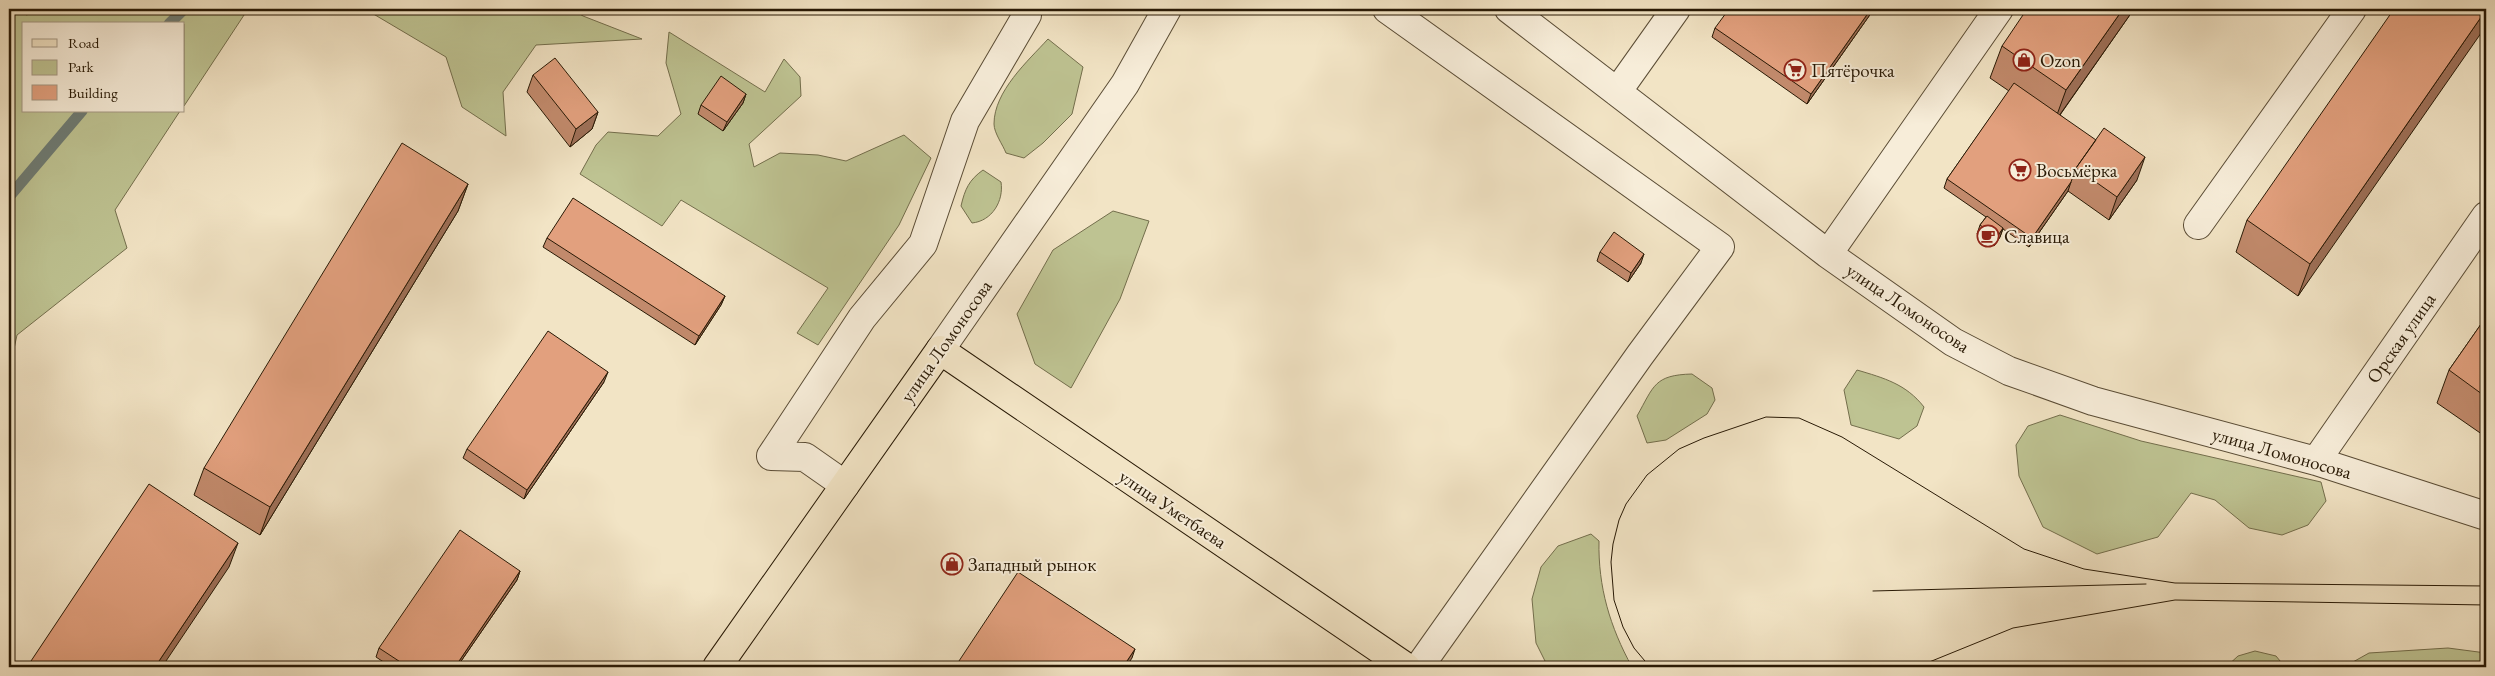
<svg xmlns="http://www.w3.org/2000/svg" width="2495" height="676" font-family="'EB Garamond',serif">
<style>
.green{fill:#bec392;stroke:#736e4c}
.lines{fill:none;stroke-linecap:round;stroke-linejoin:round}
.stream{stroke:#6e7b73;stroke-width:11}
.minor-casing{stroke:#5a4c35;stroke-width:30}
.major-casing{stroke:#281905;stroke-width:30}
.minor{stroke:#f7edd9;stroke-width:28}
.major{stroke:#f2e4c5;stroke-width:28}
.tram{stroke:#281905;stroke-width:1}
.wall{fill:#c28a6c;stroke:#281905}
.shaded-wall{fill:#9e7058;stroke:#281905}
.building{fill:#e2a07e;stroke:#281905}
.labels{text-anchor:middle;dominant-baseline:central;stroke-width:4;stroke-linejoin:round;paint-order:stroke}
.poi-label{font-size:19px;fill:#281905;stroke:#f7edd9;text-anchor:start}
.street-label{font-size:19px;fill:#281905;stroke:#f7edd9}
</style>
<rect width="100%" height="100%" fill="#f2e4c5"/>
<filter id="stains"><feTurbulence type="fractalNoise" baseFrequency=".004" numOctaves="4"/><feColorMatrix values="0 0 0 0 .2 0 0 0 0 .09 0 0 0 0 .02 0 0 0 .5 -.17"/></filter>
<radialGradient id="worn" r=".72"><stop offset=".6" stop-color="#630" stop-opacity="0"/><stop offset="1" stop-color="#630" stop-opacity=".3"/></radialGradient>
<path class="green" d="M9,9L27,15L35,9H248L184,106V24H24V111H180L115,210L127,248L17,335L9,372Z
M365,9H572L583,16L642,39L536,45L503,92L506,136L462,107L446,57Z
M669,32L765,92L784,59L800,77L801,96L749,144L754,167L780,153L818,155L846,161L904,135L931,158L899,225L818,345L797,333L828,288L681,200L662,226L580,174L596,145L608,132L658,136L681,114L666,63Z
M1048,39L1083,67L1072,114L1043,143L1024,158L1006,153C1003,145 994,133 994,124C994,91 1028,61 1048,39Z
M983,170L1001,182C1004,201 992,221 972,223L961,206C965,189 969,180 983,170Z
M1113,211L1149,221L1120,299L1071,388L1035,364L1017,314L1053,250Z
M1857,370C1884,378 1906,384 1924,407L1917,426L1899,439L1851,425L1844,390Z
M1692,374L1712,388L1715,400L1707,414L1666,440L1647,443L1637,416C1654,386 1654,375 1692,374Z
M2060,415L2141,441L2321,482L2326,501L2308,525L2282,535L2249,528L2215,500L2191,493L2158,537L2097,554L2043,527L2019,476L2016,445L2028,426Z
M1591,534L1599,541C1598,587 1610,627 1632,667H1548L1536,643L1532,599L1541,567L1558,546Z
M2448,648L2486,653V667H2344L2369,653Z
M2255,651L2276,656L2285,667H2226L2238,656Z"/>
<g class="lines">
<path class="stream" d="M169,24L184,9
M9,197L82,111"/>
<g class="minor-casing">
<path id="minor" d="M1387,9L1720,247L1640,355L1419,667
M1509,9L1828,254L1953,342L2009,371L2093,401L2316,461L2486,516
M1617,92L1676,9
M2198,225L2352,9
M1828,254L1999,9
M940,350L1125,84L1167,9
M771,456L862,318L923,244L965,121L1027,15
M771,456L805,457L845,485
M2316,461L2486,216"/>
</g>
<g class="major-casing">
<path id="major" d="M717,667L940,350L1406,667"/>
</g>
<use href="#minor" class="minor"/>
<use href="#major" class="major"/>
<path class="tram" d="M1873,591L2146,584
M1650,667L1634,648L1623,627L1614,600L1611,562L1613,544L1619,520L1626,504L1647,475L1679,449L1704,438L1766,417L1799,418L1842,437L2024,549L2084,569L2175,583L2486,586
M1917,667L2013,628L2175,600L2486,605"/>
</g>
<path class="wall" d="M1874,9L1807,104L1712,37L1715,28Z
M2134,9L2060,115L2137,180L2109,220L2068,191L2029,247L2003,229L2000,237L1994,246L1977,234L1980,225L1986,217L1944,188L1947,179L2009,91L1990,78L2002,46Z
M2486,9L2298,296L2236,252L2247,220Z
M533,75L598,112L592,129L570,147L527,92Z
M746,94L743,103L723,131L698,114L701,105Z
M468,184L458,211L260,535L194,495L204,468Z
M547,238L725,296L721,305L695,345L543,247Z
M1600,252L1641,263L1628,282L1597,261Z
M2486,317V437L2437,403L2449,370Z
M604,382L524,499L463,458L467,449Z
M520,571L517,580L457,667H391L376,657L379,648Z"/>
<path class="shaded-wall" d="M1871,9H1874L1807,104L1811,94Z
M2123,9H2134L2054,123L2066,90Z
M2486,10V26L2298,296L2310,264Z
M746,94L743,103L723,131L727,122Z
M598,112L592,129L570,147L576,129Z
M2145,157L2137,180L2109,220L2117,197Z
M2071,182L2068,191L2029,247L2032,238Z
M468,184L458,211L260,535L270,507Z
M2003,228L2000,237L1994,246L1997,237Z
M1644,254L1641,263L1628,282L1631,273Z
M725,296L721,305L695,345L699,336Z
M608,372L604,382L524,499L527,490Z
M238,543L229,567L162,667H155Z
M520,571L517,580L457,667H455Z
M1135,649L1132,658L1126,667H1123Z"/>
<path class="building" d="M1729,9H1871L1811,94L1715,28Z
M2027,9H2123L2066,90L2002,46Z
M2394,9H2486V10L2310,264L2247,220Z
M555,58L598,112L576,129L533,75Z
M721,76L746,94L727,122L701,105Z
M2014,83L2096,140L2076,168L2071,182L2032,238L1947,179Z
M2104,128L2145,157L2117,197L2076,168Z
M402,143L468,184L270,507L204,468Z
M573,198L725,296L699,336L547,238Z
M1987,216L2003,228L1997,237L1980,225Z
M1614,232L1644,254L1631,273L1600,252Z
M2486,317V397L2449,370Z
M548,331L608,372L527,490L467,449Z
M149,484L238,543L155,667H27Z
M460,530L520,571L455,667H408L379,648Z
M1018,572L1135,649L1123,667H955Z"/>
<defs>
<g id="shop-ring" transform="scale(1.125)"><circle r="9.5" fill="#f7edd9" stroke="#8f2418" stroke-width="1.5"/><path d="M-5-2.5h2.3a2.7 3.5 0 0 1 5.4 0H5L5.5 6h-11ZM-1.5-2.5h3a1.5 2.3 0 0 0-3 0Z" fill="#8f2418"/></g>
<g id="supermarket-ring" transform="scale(1.125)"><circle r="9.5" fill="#f7edd9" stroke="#8f2418" stroke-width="1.5"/><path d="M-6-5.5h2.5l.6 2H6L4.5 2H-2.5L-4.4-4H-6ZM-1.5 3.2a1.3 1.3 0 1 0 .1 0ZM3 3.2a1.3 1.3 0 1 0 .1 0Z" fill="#8f2418"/></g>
<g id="cafe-ring" transform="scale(1.125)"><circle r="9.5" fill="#f7edd9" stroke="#8f2418" stroke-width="1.5"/><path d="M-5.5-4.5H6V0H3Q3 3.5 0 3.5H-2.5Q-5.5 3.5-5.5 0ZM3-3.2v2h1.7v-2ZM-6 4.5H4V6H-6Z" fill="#8f2418"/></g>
</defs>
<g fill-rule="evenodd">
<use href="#shop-ring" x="2024" y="60"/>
<use href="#supermarket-ring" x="1795" y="70"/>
<use href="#supermarket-ring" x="2020" y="170"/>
<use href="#cafe-ring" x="1988" y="236"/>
<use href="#shop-ring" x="952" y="564"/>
</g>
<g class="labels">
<g class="poi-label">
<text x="2040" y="60">Ozon</text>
<text x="1811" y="70">Пятёрочка</text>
<text x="2036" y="170">Восьмёрка</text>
<text x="2004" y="236">Славица</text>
<text x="968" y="564">Западный рынок</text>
</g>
<g class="street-label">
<text transform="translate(1908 308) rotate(34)">улица Ломоносова</text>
<text transform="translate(2401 338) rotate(-55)">Орская улица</text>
<text transform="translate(946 341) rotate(-55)">улица Ломоносова</text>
<text transform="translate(2282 453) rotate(16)">улица Ломоносова</text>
<text transform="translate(1173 509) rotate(34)">улица Уметбаева</text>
</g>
</g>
<rect width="2495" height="676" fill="none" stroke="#f2e4c5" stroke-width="30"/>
<rect x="10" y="10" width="2475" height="656" fill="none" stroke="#281905" stroke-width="2.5"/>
<rect x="15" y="15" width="2465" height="646" fill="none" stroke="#281905"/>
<rect x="22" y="22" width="162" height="90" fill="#f7edd9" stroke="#a49884"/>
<rect x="32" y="39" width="25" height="8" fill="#f2e4c5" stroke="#a49884"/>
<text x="68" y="48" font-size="15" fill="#281905">Road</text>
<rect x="32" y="60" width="25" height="15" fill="#bec392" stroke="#a49884"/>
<text x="68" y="72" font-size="15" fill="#281905">Park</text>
<rect x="32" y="85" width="25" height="15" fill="#e2a07e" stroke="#a49884"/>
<text x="68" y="98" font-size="15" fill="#281905">Building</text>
<rect width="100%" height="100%" filter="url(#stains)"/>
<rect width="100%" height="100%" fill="url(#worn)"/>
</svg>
